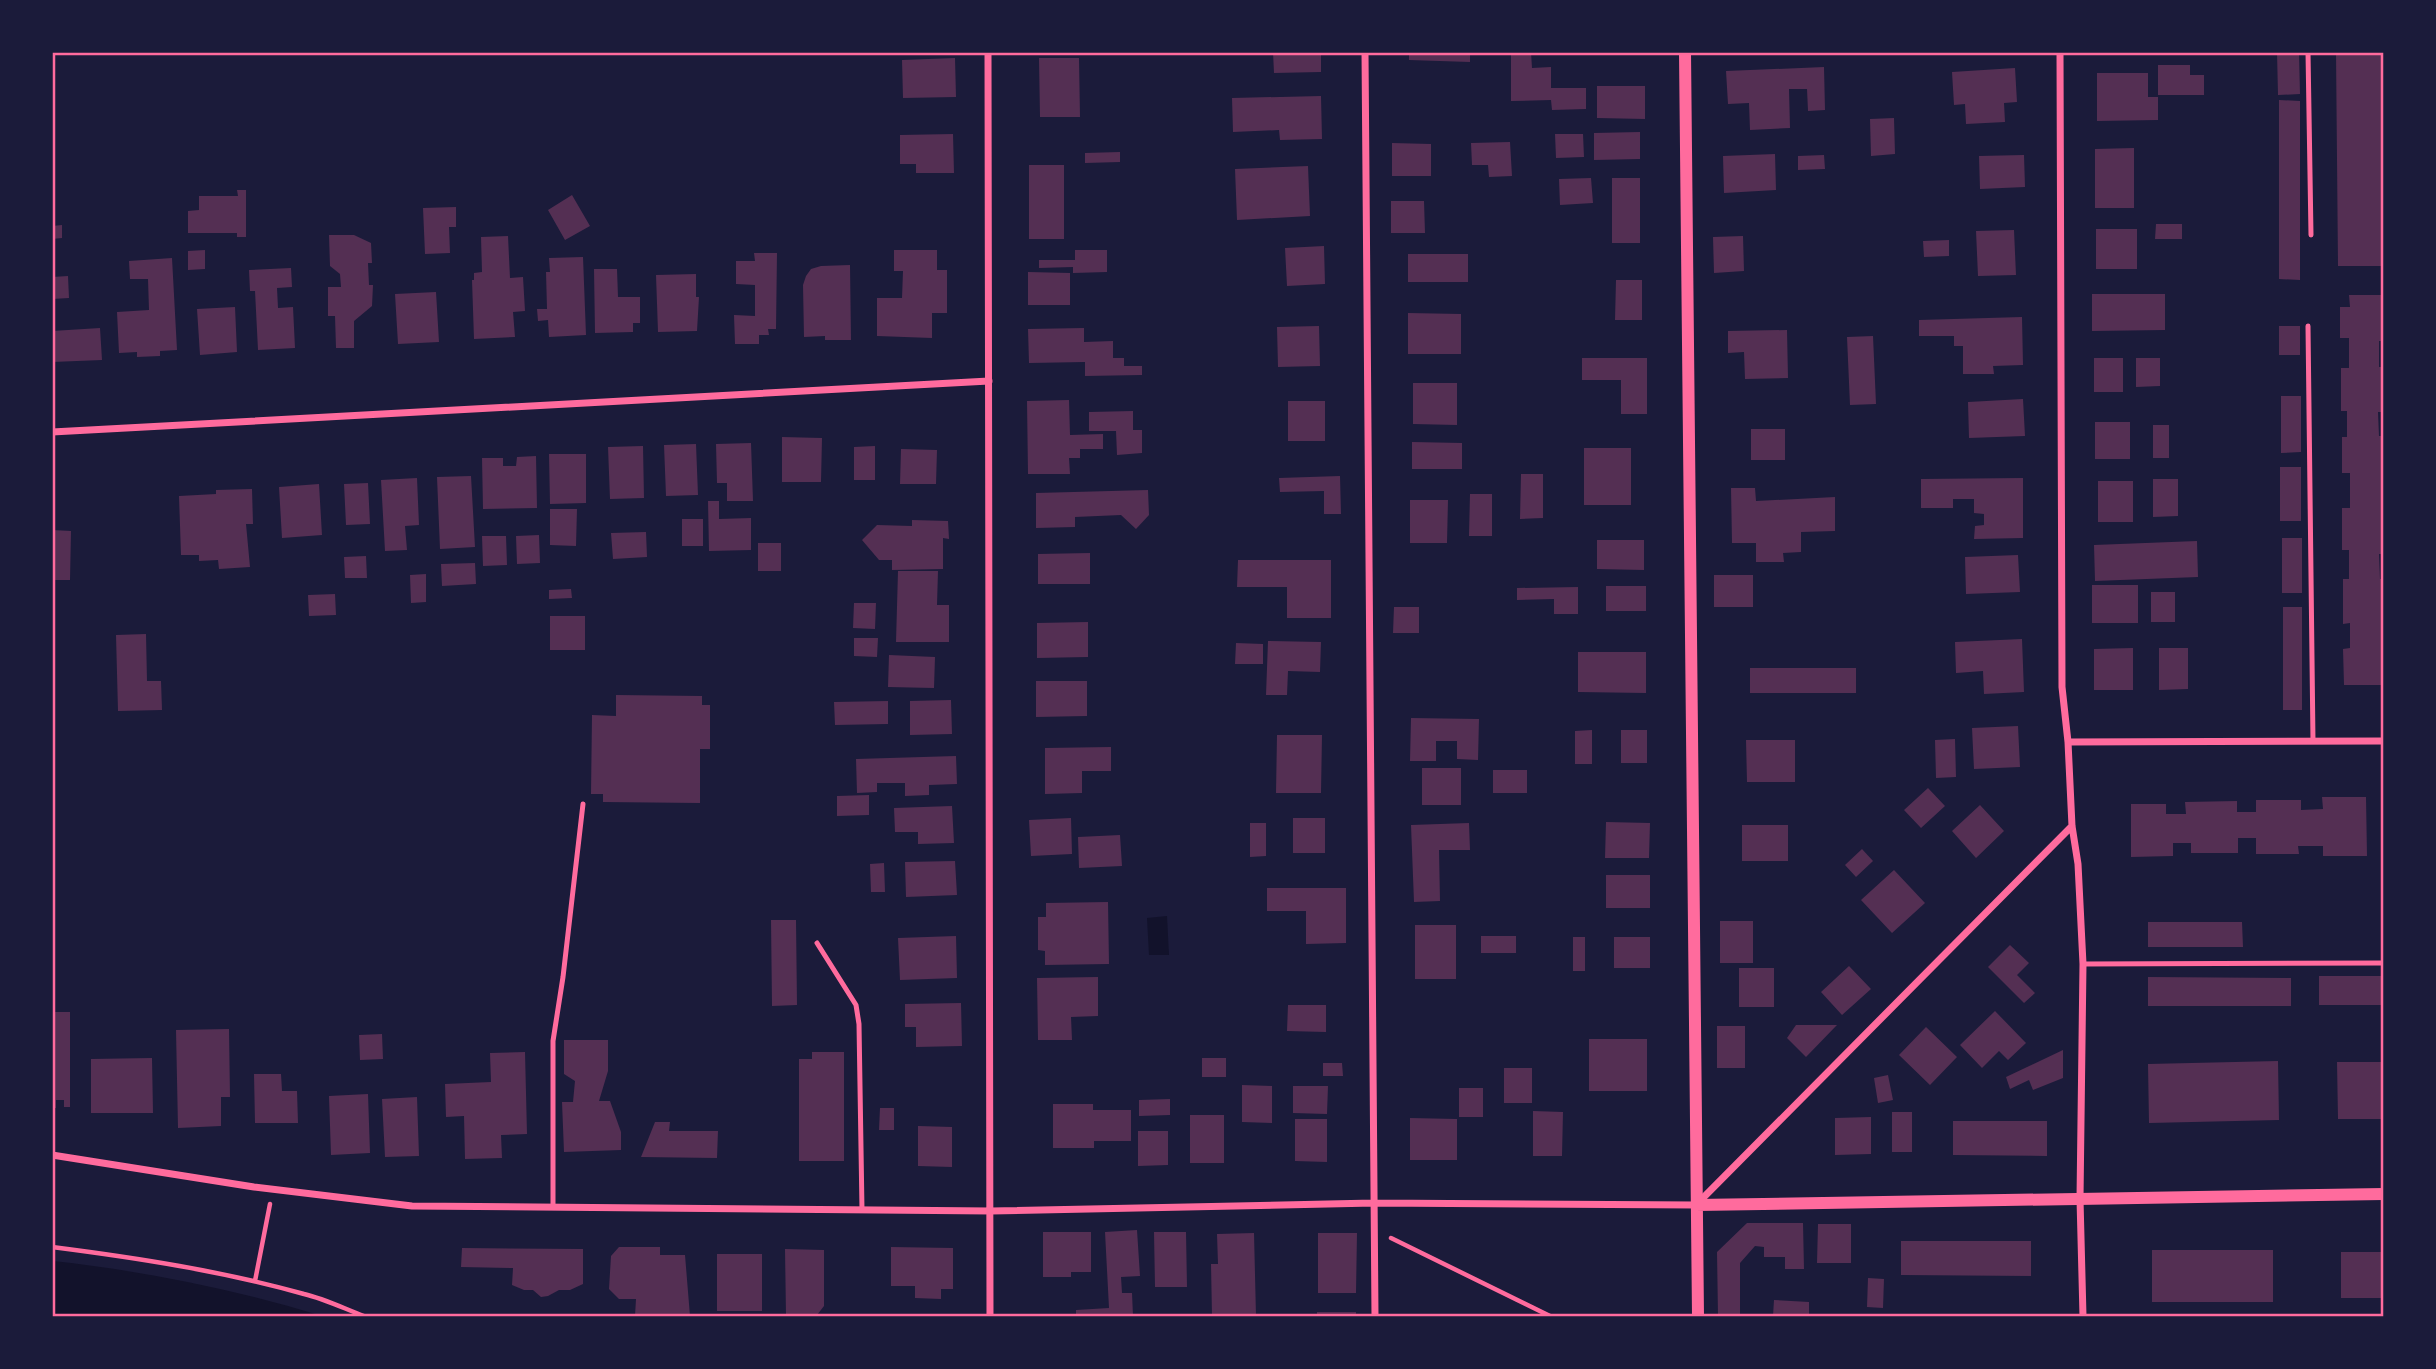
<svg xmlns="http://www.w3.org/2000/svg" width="2436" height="1369" font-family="Overpass,sans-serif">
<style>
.water{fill:#12122b}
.building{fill:#542f53}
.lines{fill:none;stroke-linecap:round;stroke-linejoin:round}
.path{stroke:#ff6b9d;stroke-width:4.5}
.service{stroke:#ff6b9d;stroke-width:5}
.minor{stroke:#ff6b9d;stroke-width:7}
.tertiary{stroke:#ff6b9d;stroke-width:12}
.neatline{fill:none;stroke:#ff6b9d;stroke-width:2.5}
</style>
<rect width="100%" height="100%" fill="#1b1b3a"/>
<path class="water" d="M1167,916L1169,955H1149L1147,918Z
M53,1261C144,1271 234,1289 322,1316H53Z"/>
<path class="building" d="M1273,52H1321V72L1274,73Z
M1409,52H1470V62L1409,60Z
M1511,52H1531L1532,68L1551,67V88H1586V109L1552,110L1551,100L1511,101Z
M2277,52H2299L2300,94L2278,95Z
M2336,52H2384V266H2338Z
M955,58L956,97L903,98L902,60Z
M1039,58H1079L1080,117H1040Z
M2158,65H2190V75H2204V95H2158Z
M1824,67L1825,110L1808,111L1807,89H1789L1790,128L1750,130L1749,103L1728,104L1726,71Z
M2015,68L2017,102L2004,103L2005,122L1966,124L1965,104L1954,105L1952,72Z
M2097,73H2148V97H2158V120L2097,121Z
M1597,86H1645V119L1597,118Z
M1321,96L1322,139L1280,140L1279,130L1233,132L1232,98Z
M2279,100L2300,101V280L2279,279Z
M1894,118L1895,154L1871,156L1870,119Z
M1640,132V159L1594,160V133Z
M953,134L954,173H916V164H900V135Z
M1555,134H1583L1584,157L1556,158Z
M1510,142L1512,176L1489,177L1488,165H1472L1471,143Z
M1392,143L1431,144V176H1392Z
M2134,148V208H2095V149Z
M1120,152V162L1085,163V153Z
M1775,154L1776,190L1724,193L1723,156Z
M1824,155L1825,169L1798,170V156Z
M2024,155L2025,187L1980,189L1979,156Z
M1029,165H1064V239H1029Z
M1308,166L1310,216L1237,220L1235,169Z
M1591,178L1593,203L1560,205L1559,179Z
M1612,178H1640V243H1612Z
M237,190H246V237H237V233H188V211L199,210V196H238Z
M572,195L590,226L565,240L548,210Z
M1391,201H1424L1425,233H1391Z
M456,207V227H449L450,253L425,254L423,208Z
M2156,224H2182V239H2155Z
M62,225V238L52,239V226Z
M2096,229H2137V269H2096Z
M2014,230L2016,275L1978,276L1976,231Z
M329,235H354L371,243L372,263H368L369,285H373L372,306L354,321V348H336L335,316H328V287H341L340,274L330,266Z
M508,236L510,278L523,277L525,311L513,312L515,337L474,339L472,280H474V273L482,272L481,237Z
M1743,236L1744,271L1714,273L1713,237Z
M1949,240V256L1924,257L1923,241Z
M1324,246L1325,284L1287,286L1285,248Z
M205,250V269L188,270V251Z
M894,250H937V270H947V313H932V338L877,336V298H902L903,271H894Z
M1075,250H1107V272L1073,273V267L1039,268V260H1075Z
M754,253H777L776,329H768L769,335H759V344H735L734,315L755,316V285L736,284V261H755Z
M1408,254H1468V282H1408Z
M583,257L586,335L549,337L548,320L538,321L537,309H547L546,272H550L549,258Z
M172,258L177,350L160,351V356L137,357V352L119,353L117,312L149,310L148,279H130L129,261Z
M850,265L851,340H825V336L804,337L803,285L806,276L811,269L821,266Z
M291,268L292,287L277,288L278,308L293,307L295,348L258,350L255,291H250L249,270Z
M594,269H617L618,297H640V323H633V332L595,333Z
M1028,272L1070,273V305H1028Z
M696,274V297H699L697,331L658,332L656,275Z
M68,276L69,298L52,299V277Z
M1616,280H1642V320H1615Z
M436,292L439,342L398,344L395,294Z
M2092,294H2165V330L2092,331Z
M2349,295H2384V341H2379V367H2384V412H2378L2379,436H2384V554H2379L2380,579H2384V685H2344L2343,649L2350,648V623L2343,624V579H2349V550H2342V508H2350V473H2342V437H2347V411H2341V368H2349V338H2340V307H2350Z
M235,307L237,352L200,355L197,309Z
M1408,313L1461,314V354H1408Z
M2022,317L2023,365L1993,366L1994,374H1963V346H1954V336H1919V320Z
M1319,326L1320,366L1278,367L1277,327Z
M2279,326H2300V355H2279Z
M100,328L102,360L52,362V331Z
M1084,328V342L1113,341V358H1124V366H1142V375L1085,376V362L1029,363L1028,329Z
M1787,330L1788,378L1745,379L1744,352L1728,353V331Z
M1873,336L1876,404L1850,405L1847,337Z
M1582,358H1647V414H1621V380H1582Z
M2094,358H2123V392H2094Z
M2136,358H2160V386L2136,387Z
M1413,383H1457V425L1413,424Z
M2281,396H2301V452L2281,453Z
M2023,399L2025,436L1969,438L1968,402Z
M1069,400L1070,435L1103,434V449H1080V458H1069L1070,474H1028L1027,401Z
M1288,401H1325V441H1288Z
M1133,411V430H1142V453L1117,455L1116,431H1089V412Z
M2095,422H2130V459H2095Z
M2153,425H2169V458H2153Z
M1751,429H1785V460H1751Z
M782,437L822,438L821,482H782Z
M1412,442L1462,443V469H1412Z
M751,443L753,501H727V483H717L716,444Z
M696,444L698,495L666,496L664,445Z
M643,446L644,498L610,499L608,447Z
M875,446V480H854V447Z
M1584,448H1631V505H1584Z
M901,449L937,450L936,484H900Z
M549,454H586V503L550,504Z
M536,456L537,508L483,509L482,458H503V466H516L517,457Z
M2280,467H2301V521H2280Z
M1521,474H1543V518L1520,519Z
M471,476L475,547L440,549L437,477Z
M1340,476L1341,514H1324V491L1280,492L1279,478Z
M417,478L419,525L405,526L407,550L385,551L381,480Z
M2023,478V538L1974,539L1975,526L1984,525V514L1974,513V499H1953V508H1921V479Z
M2153,479H2178V516L2153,517Z
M2098,481H2133V522H2098Z
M368,483L370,524L346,525L344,484Z
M319,484L322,535L282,538L279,487Z
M1731,488H1755L1756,501L1835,497V531L1801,532V552L1783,553L1784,562H1756V543H1732Z
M252,489L253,524H246L250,567L219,569L218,560L199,561V555H181L179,496L216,494V490Z
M1148,490L1149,515L1136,529L1121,515L1075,517V527L1036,528V493Z
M1470,494H1492V536H1469Z
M1410,500H1448L1447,543H1410Z
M708,501H719V519L751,518V550L709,551Z
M550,509H577L576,546L550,545Z
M682,519H703V546H682Z
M912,520L948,521L949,539L943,538V569L892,570V560H879L862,540L877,525L912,526Z
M52,530L71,531L70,580H52Z
M646,532L647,557L613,559L611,533Z
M539,535L540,563L517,564L516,536Z
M482,536H506L507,565L483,566Z
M2282,538H2302V593H2282Z
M1597,540H1644V570L1597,569Z
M2197,541L2198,577L2095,581L2094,545Z
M758,543H781V571H758Z
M1090,553V584H1038V554Z
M2018,555L2020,592L1966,594L1965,557Z
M366,556L367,578H345L344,557Z
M1238,560H1331V618H1287V587H1237Z
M475,563L476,584L442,586L441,564Z
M898,571H938L937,605H949V642H896Z
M426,574V602L411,603L410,575Z
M1714,575H1753V607H1714Z
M2092,585H2138V623H2092Z
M1606,586H1646V611H1606Z
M1578,587V614H1554V599L1517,600V588Z
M571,589L572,598L549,599V590Z
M2151,592H2175V622H2151Z
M335,594L336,615L309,616L308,595Z
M854,603H876L875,629L853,628Z
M1394,607H1419V633H1393Z
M2283,607H2302V710H2283Z
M550,616H585V650H550Z
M1088,622V657L1037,658V623Z
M146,634L147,681H161L162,710L118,711L116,635Z
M854,638H878L877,657L854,656Z
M2022,639L2024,692L1984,694L1983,671L1956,673L1955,642Z
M1268,641L1321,642L1320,672L1288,671L1287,695H1266Z
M1236,643L1263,644V664H1235Z
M2133,648V690H2094V649Z
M2159,648H2188V689L2159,690Z
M1578,652H1646V693L1578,692Z
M889,655L935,657L934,688L888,687Z
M1750,668H1856V693H1750Z
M1036,681H1087V716L1036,717Z
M616,695L702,696V705H710V749H700V803L603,802V794H591L592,715L616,716Z
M951,700L952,734L910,735V701Z
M888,701V724L835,725L834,702Z
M1411,718L1479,719L1478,760L1457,759V741H1436V761H1410Z
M2018,726L2020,767L1974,769L1972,728Z
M1592,730V764H1575V731Z
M1621,730H1647V763H1621Z
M1277,735H1322L1321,793H1276Z
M1955,739L1956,777L1936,778L1935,740Z
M1746,740H1795V782H1747Z
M1111,747V771H1082V793L1045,794V748Z
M956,756L957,784L929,785V795L905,796V783H877V792L857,793L856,759Z
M1422,768H1461V805H1422Z
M1493,770H1527V793H1493Z
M1928,788L1945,806L1921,828L1904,810Z
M869,795V815L837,816V796Z
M2322,797H2366L2367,856H2323V846H2298L2299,854H2256V838H2238V853H2191V843H2173V856L2131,857V804H2166V814H2186L2185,802L2237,801V812H2256V800H2301V810L2323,809Z
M1980,805L2004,831L1976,858L1952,831Z
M952,806L954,843L918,844V832H895L894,808Z
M1071,818L1072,854L1031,856L1029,820Z
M1293,818H1325V853H1293Z
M1606,822L1650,823L1649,858H1605Z
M1250,823H1266V856L1250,857Z
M1469,823L1470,850H1439L1440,901L1414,902L1411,825Z
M1742,825H1788V861H1742Z
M1120,835L1122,866L1079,868L1078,837Z
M1862,849L1873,861L1856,877L1845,865Z
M955,861L957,895L906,897L905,862Z
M884,863L885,892H871L870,864Z
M1894,870L1925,903L1892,933L1861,900Z
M1606,875H1650V908H1606Z
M1267,888H1346V943L1306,944V911H1267Z
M1108,902L1109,964L1045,965V951L1038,950V917H1046V903Z
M771,920H796L797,1005L772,1006Z
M1720,921H1753V963H1720Z
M2148,922H2242L2243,947H2148Z
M1415,925H1456V979H1415Z
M956,936L957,978L900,980L898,938Z
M1481,936H1516V953H1481Z
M1573,937H1585V971H1573Z
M1614,937H1650V968H1614Z
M2010,945L2029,963L2017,975L2035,993L2024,1003L1988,967Z
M1849,966L1871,989L1842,1015L1821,992Z
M1739,968H1774V1007H1739Z
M2319,976H2384V1005H2319Z
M1098,977V1016L1071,1017L1072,1040H1038L1037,978Z
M2148,977L2291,978V1006H2148Z
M961,1003L962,1046L916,1047V1027H905V1004Z
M1288,1005H1326V1032L1287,1031Z
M1995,1011L2026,1043L2008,1060L1999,1051L1982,1068L1960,1045Z
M52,1012H70V1107H64V1100H56V1108H52Z
M1796,1025H1837L1806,1057L1787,1038Z
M1717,1026H1745V1068H1717Z
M1926,1027L1957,1057L1930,1085L1899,1055Z
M229,1029L230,1097H221V1126L178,1128L176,1030Z
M382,1034L383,1059L360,1060L359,1035Z
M1589,1039H1647V1091H1589Z
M564,1040H608V1071L599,1101H610L621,1132V1150L564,1152L562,1102H573L575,1081L564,1074Z
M2063,1050V1078L2033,1090L2029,1080L2010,1089L2006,1077Z
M525,1052L527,1134L501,1135L502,1158L465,1159L464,1116L446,1117L445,1084L491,1082L490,1053Z
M812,1052H844V1161H799V1059H812Z
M152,1058L153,1113H91V1059Z
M1202,1058H1226V1077H1202Z
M2278,1061L2279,1120L2149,1123L2148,1064Z
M2337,1062H2384V1119H2338Z
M1323,1063H1342L1343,1076H1323Z
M1504,1068H1532V1103H1504Z
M254,1074H281L282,1091H297L298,1123H255Z
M1888,1075L1893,1100L1878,1103L1874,1078Z
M1242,1085L1272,1086V1123L1242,1122Z
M1293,1086H1328L1327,1114L1293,1113Z
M1459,1088H1483V1117H1459Z
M368,1094L370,1153L331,1155L329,1096Z
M417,1097L419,1156L385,1157L382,1099Z
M1170,1099V1115L1139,1116V1100Z
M1053,1104H1093V1110H1131V1141H1094V1148H1053Z
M880,1108H894V1130H879Z
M1533,1111L1563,1112L1562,1156H1533Z
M1892,1112H1912V1152H1892Z
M1190,1115H1224V1163H1190Z
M1871,1117V1154L1835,1155V1118Z
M1410,1118L1457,1119V1160H1410Z
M1295,1119H1327V1162L1295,1161Z
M1953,1121H2047V1156L1953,1155Z
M655,1122H670L669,1131H718L717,1158L641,1157Z
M918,1126L952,1127V1167L918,1166Z
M1138,1131H1168V1165L1138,1166Z
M1747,1223H1803L1804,1269H1785V1257H1764V1247L1755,1246L1740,1263V1316H1718L1717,1252Z
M1818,1224H1851V1263H1817Z
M1137,1230L1140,1276L1121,1277L1122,1293H1132L1133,1316H1076V1310L1109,1308L1105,1232Z
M1043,1232H1091V1272H1071V1277H1043Z
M1154,1232H1186L1187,1287H1155Z
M1254,1233L1256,1316H1212L1211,1264H1218L1217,1234Z
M1318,1233H1357L1356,1293H1318Z
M1901,1241H2031V1276L1901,1275Z
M619,1247H660V1255H685L690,1316H635L636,1299H619L609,1289L611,1256Z
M891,1247L953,1248V1289H941V1299L915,1298V1286H891Z
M462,1248L583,1249V1284L570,1290H559L548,1296L541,1297L533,1290H524L512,1285L513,1268L461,1267Z
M785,1249L824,1250V1306L817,1315L786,1316Z
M2152,1250H2273V1302H2152Z
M2341,1252H2384V1298H2341Z
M717,1254H762V1311H717Z
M1868,1278L1884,1279L1883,1308L1867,1307Z
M1774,1300L1809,1302V1316H1773Z
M1317,1312H1356V1316H1317Z"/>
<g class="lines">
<path class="path" d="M1391,1238L1550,1316
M52,1247C138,1258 222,1271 304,1294C325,1299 345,1309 364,1316
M255,1281L270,1204"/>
<path class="service" d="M2308,52L2311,235
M2308,326L2313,741
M817,943L856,1005L859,1024L862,1210
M2083,964L2384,963
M553,1207V1041L563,977L583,804"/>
<path class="minor" d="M988,52L990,1316
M1365,52L1375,1316
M2060,52L2062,687L2068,742L2072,826L2078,864L2083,964L2080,1199L2083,1316
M52,432L989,381
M2068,742L2384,741
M52,1155L254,1187L412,1206L991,1211L1374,1203L1696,1205L2072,826"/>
<path class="tertiary" d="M1685,52L1698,1316
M1696,1205L2384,1194"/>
</g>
<rect width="2436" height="1369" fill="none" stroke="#1b1b3a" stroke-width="108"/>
<rect x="54" y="54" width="2328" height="1261" class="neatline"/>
</svg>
